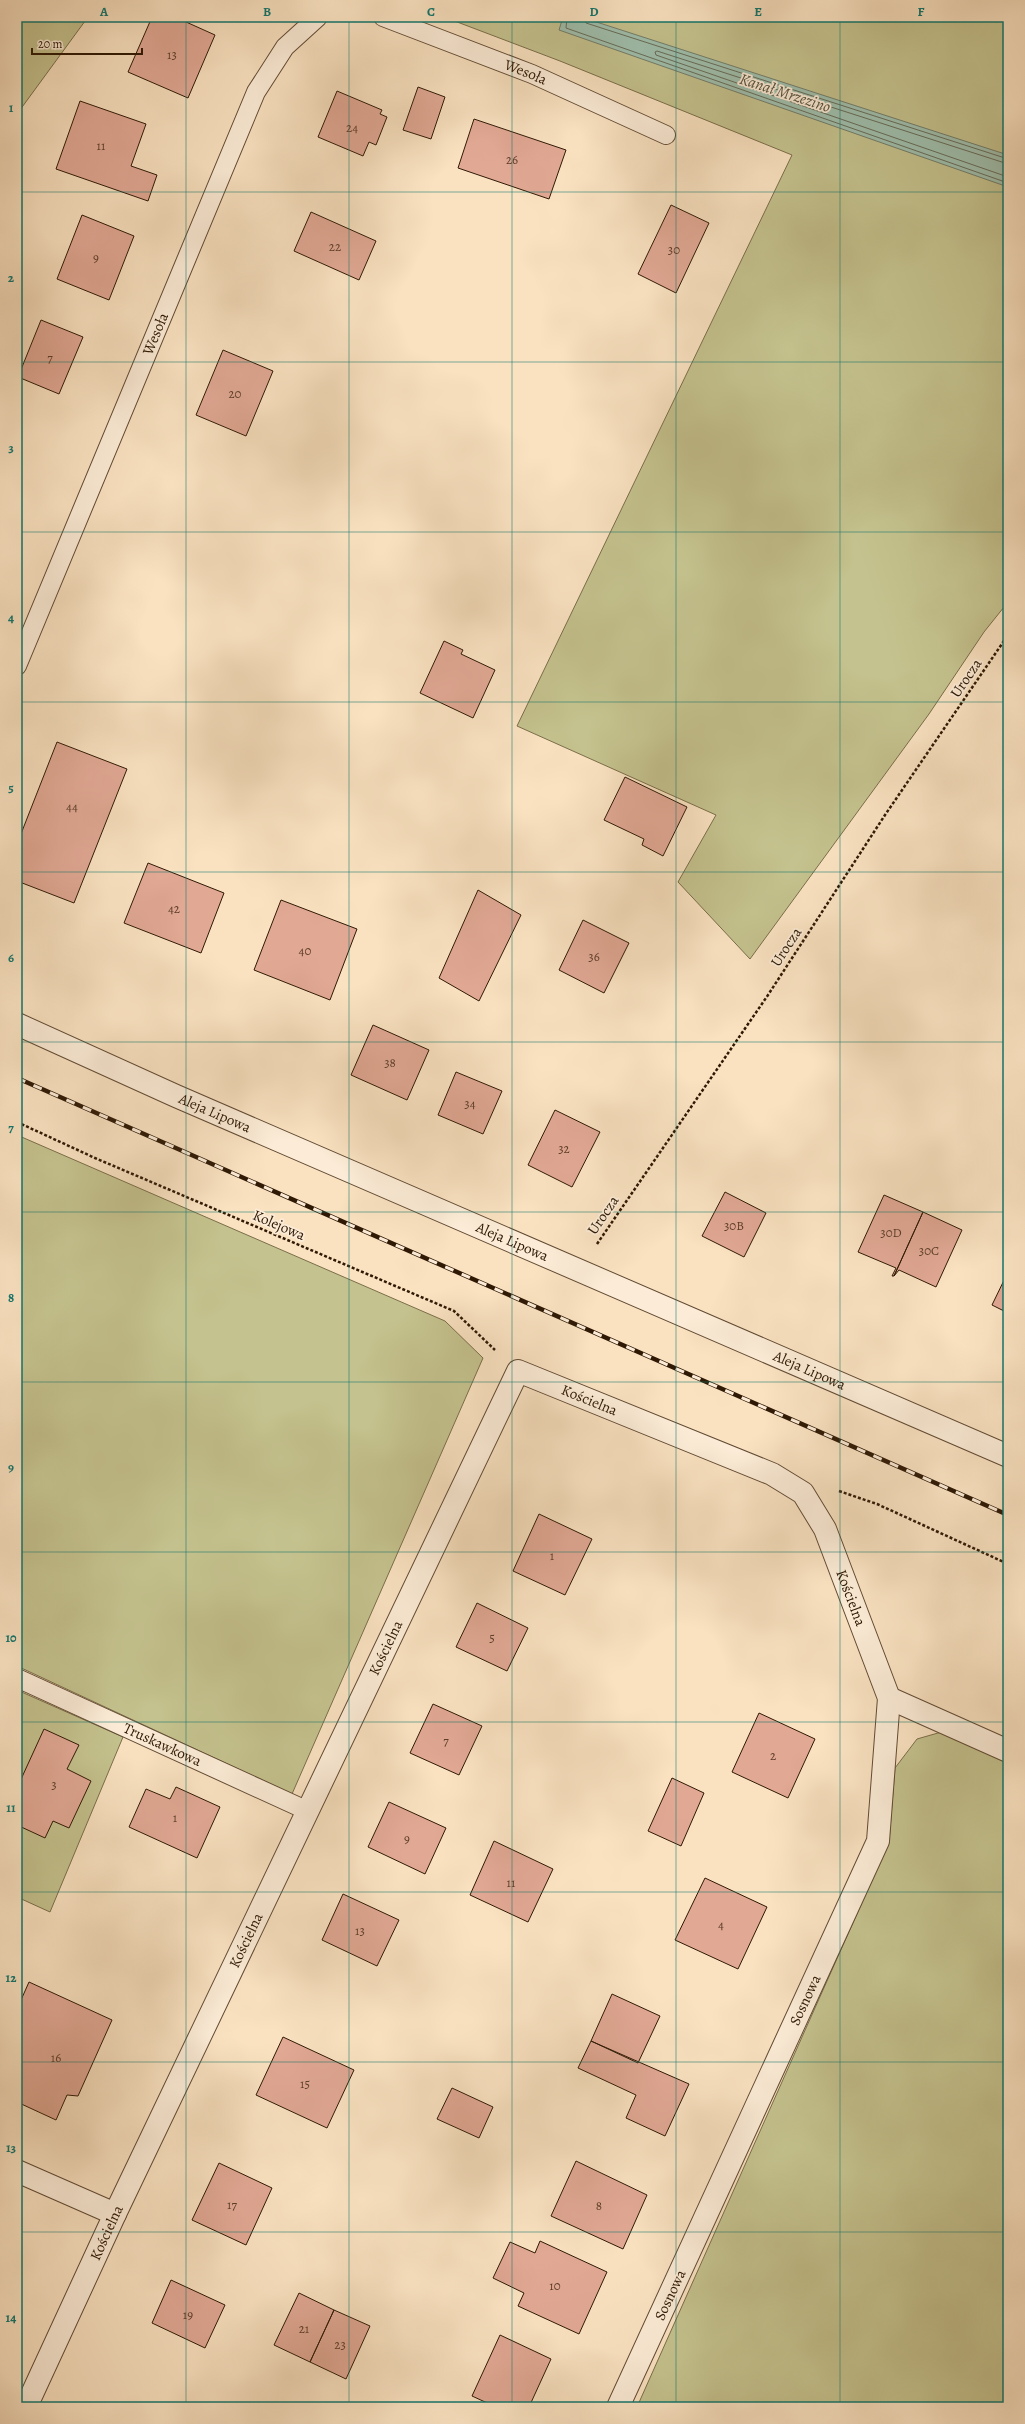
<svg xmlns="http://www.w3.org/2000/svg" width="1025" height="2424" font-family="Alegreya,serif">
<style>
.green{fill:#c4c28e;stroke:#7a6e4a}
.water{fill:#9fbfad;stroke:#727d6a}
.lines{fill:none;stroke-linecap:round;stroke-linejoin:round}
.shore{stroke:#676c59;stroke-width:1}
.building{fill:#e1a894;stroke:#2f1905}
.service-casing{stroke:#624b34;stroke-width:20}
.minor-casing{stroke:#624b34;stroke-width:24}
.tertiary-casing{stroke:#624b34;stroke-width:24}
.path{stroke:#2f1905;stroke-width:2.5;stroke-dasharray:3 2;stroke-linecap:butt}
.service{stroke:#fcecd7;stroke-width:18}
.minor{stroke:#fcecd7;stroke-width:22}
.tertiary{stroke:#fcecd7;stroke-width:22}
.rail-casing{stroke:#2f1905;stroke-width:4.5}
.rail{stroke:#fcecd7;stroke-width:3;stroke-dasharray:9;stroke-linecap:butt}
.grid{fill:none;stroke:#0f766e;stroke-width:1;stroke-opacity:0.55}
.labels{text-anchor:middle;dominant-baseline:central;stroke-width:3.5;stroke-linejoin:round;paint-order:stroke}
.number-label{font-size:13px;fill:#5c3d29}
.street-label{font-size:15px;fill:#2f1905;stroke:#fcecd7}
.water-label{font-size:16px;font-style:italic;fill:#565340;stroke:#fcecd7}
.neatline{fill:none;stroke:#0f766e;stroke-width:1.5}
.grid-label{font-size:13px;text-anchor:middle;font-weight:bold;fill:#0f766e}
</style>
<rect width="100%" height="100%" fill="#fae2c1"/>
<filter id="stains"><feTurbulence type="fractalNoise" baseFrequency=".005" numOctaves="4"/><feColorMatrix values="0 0 0 0 .2 0 0 0 0 .09 0 0 0 0 .02 0 0 0 .5 -.17"/></filter>
<radialGradient id="worn" r=".72"><stop offset=".6" stop-color="#630" stop-opacity="0"/><stop offset="1" stop-color="#630" stop-opacity=".3"/></radialGradient>
<path class="green" d="M17,17H88L17,114Z
M444,17H1008V602L984,632L929,714L750,959L678,882L716,815L517,726L792,155L560,61Z
M17,1135L445,1321L483,1358L292,1794L17,1666Z
M17,1690L123,1737L50,1912L17,1897Z
M945,1731L1008,1761V2407H637L889,1842L895,1768L917,1739Z"/>
<path class="water" d="M563,17H581L1008,155V187L559,30Z"/>
<g class="lines">
<path class="shore" d="M567,17L566,28L1008,183
M583,17L586,23L1008,159
M1008,164L657,51L655,52L656,55L1008,177"/>
</g>
<path class="building" d="M152,17H175L215,35L188,98L128,72Z
M418,87L445,97L431,139L403,130Z
M337,91L382,110L380,114L387,117L376,145L369,142L363,156L318,137Z
M80,101L146,124L131,166L157,175L148,201L56,169Z
M474,119L566,150L549,199L458,168Z
M671,205L709,223L676,293L638,274Z
M311,212L376,241L359,280L294,251Z
M82,215L134,236L109,300L57,279Z
M41,320L83,337L59,394L18,377Z
M223,350L273,371L246,436L196,415Z
M444,641L463,650L461,654L495,670L473,718L420,693Z
M57,742L127,769L74,903L17,881V844Z
M625,777L687,807L663,856L642,845L644,839L604,820Z
M148,863L224,893L201,953L124,923Z
M478,890L521,915L479,1001L439,978Z
M281,900L357,929L330,1000L254,970Z
M583,920L629,943L604,993L559,970Z
M373,1025L429,1050L407,1100L351,1075Z
M456,1072L502,1091L483,1134L438,1115Z
M555,1110L600,1132L572,1187L528,1165Z
M725,1192L766,1213L744,1257L702,1236Z
M884,1195L923,1212L894,1276H892L896,1268L858,1252Z
M923,1212L962,1230L936,1287L899,1270L894,1276Z
M1008,1272V1313L992,1305Z
M539,1514L592,1539L565,1595L513,1571Z
M477,1603L528,1628L507,1671L456,1647Z
M433,1704L482,1726L459,1775L410,1753Z
M759,1713L815,1739L788,1798L732,1772Z
M44,1729L79,1745L67,1769L91,1781L69,1828L53,1821L45,1838L17,1825V1788Z
M672,1778L704,1793L681,1846L648,1831Z
M176,1787L220,1807L197,1858L129,1827L146,1789L170,1799Z
M389,1802L446,1828L425,1874L368,1847Z
M494,1841L553,1869L528,1922L470,1895Z
M705,1878L767,1907L738,1969L675,1940Z
M343,1894L399,1920L377,1966L322,1940Z
M29,1982L112,2020L78,2096L67,2095L56,2120L17,2102V2009Z
M612,1994L660,2016L638,2063L591,2041Z
M283,2037L354,2070L327,2128L256,2095Z
M591,2041L689,2084L665,2136L626,2118L636,2095L578,2068Z
M452,2088L493,2107L479,2138L437,2119Z
M576,2161L647,2195L623,2249L551,2216Z
M219,2163L272,2188L246,2245L192,2220Z
M540,2241L607,2272L579,2334L518,2306L524,2293L493,2278L510,2242L535,2253Z
M171,2280L225,2305L205,2348L152,2323Z
M299,2293L334,2310L310,2362L274,2345Z
M334,2310L370,2326L346,2379L310,2362Z
M500,2335L551,2359L529,2407H496L472,2396Z"/>
<g class="lines">
<g class="service-casing">
<g id="service">
<path id="s1" d="M383,17L532,74L666,135"/>
<path id="s2" d="M17,666L256,92L285,47L318,17"/>
<path id="s3" d="M17,1678L308,1811"/>
</g>
</g>
<g class="minor-casing">
<g id="minor">
<path d="M889,1698L1008,1751"/>
<path d="M17,2171L115,2214"/>
<path id="s4" d="M26,2407L115,2214L518,1371L772,1474L803,1493L825,1529L889,1698L878,1841L618,2407"/>
</g>
</g>
<g class="tertiary-casing">
<g id="tertiary">
<path id="s5" d="M17,1024L176,1096L1008,1456"/>
</g>
</g>
<path class="path" d="M17,1122L95,1158L454,1311L495,1350
M597,1244L768,995L885,815L1008,635
M839,1491L877,1504L1008,1564"/>
<use href="#service" class="service"/>
<use href="#minor" class="minor"/>
<use href="#tertiary" class="tertiary"/>
<g class="rail-casing">
<path id="rail" d="M17,1078L1008,1515"/>
</g>
<use href="#rail" class="rail"/>
</g>
<path class="grid" d="M186,17V2407M349,17V2407M512,17V2407M676,17V2407M840,17V2407M17,192H1008M17,362H1008M17,532H1008M17,702H1008M17,872H1008M17,1042H1008M17,1212H1008M17,1382H1008M17,1552H1008M17,1722H1008M17,1892H1008M17,2062H1008M17,2232H1008"/>
<g class="labels">
<g class="number-label">
<text x="172" y="54">13</text>
<text x="352" y="127">24</text>
<text x="101" y="145">11</text>
<text x="512" y="159">26</text>
<text x="335" y="246">22</text>
<text x="674" y="249">30</text>
<text x="96" y="257">9</text>
<text x="50" y="357">7</text>
<text x="235" y="393">20</text>
<text x="72" y="806">44</text>
<text x="174" y="908">42</text>
<text x="305" y="950">40</text>
<text x="594" y="956">36</text>
<text x="390" y="1062">38</text>
<text x="470" y="1103">34</text>
<text x="564" y="1148">32</text>
<text x="734" y="1225">30B</text>
<text x="891" y="1232">30D</text>
<text x="929" y="1250">30C</text>
<text x="552" y="1555">1</text>
<text x="492" y="1637">5</text>
<text x="446" y="1740">7</text>
<text x="773" y="1755">2</text>
<text x="54" y="1784">3</text>
<text x="175" y="1817">1</text>
<text x="407" y="1838">9</text>
<text x="511" y="1882">11</text>
<text x="721" y="1924">4</text>
<text x="360" y="1930">13</text>
<text x="56" y="2057">16</text>
<text x="305" y="2083">15</text>
<text x="232" y="2204">17</text>
<text x="599" y="2205">8</text>
<text x="555" y="2285">10</text>
<text x="188" y="2314">19</text>
<text x="304" y="2328">21</text>
<text x="340" y="2344">23</text>
</g>
<g class="street-label">
<text stroke="none"><textPath href="#s1" startOffset="153">Wesoła</textPath></text>
<text stroke="none"><textPath href="#s2" startOffset="360">Wesoła</textPath></text>
<text transform="translate(966 678) rotate(-56)">Urocza</text>
<text transform="translate(786 947) rotate(-57)">Urocza</text>
<text stroke="none"><textPath href="#s5" startOffset="217">Aleja Lipowa</textPath></text>
<text transform="translate(603 1215) rotate(-56)">Urocza</text>
<text transform="translate(279 1225) rotate(23)">Kolejowa</text>
<text stroke="none"><textPath href="#s5" startOffset="541">Aleja Lipowa</textPath></text>
<text stroke="none"><textPath href="#s5" startOffset="865">Aleja Lipowa</textPath></text>
<text stroke="none"><textPath href="#s4" startOffset="1224">Kościelna</textPath></text>
<text stroke="none"><textPath href="#s4" startOffset="1573">Kościelna</textPath></text>
<text stroke="none"><textPath href="#s4" startOffset="840">Kościelna</textPath></text>
<text stroke="none"><textPath href="#s3" startOffset="160">Truskawkowa</textPath></text>
<text stroke="none"><textPath href="#s4" startOffset="516">Kościelna</textPath></text>
<text transform="translate(805 2000) rotate(-65)">Sosnowa</text>
<text stroke="none"><textPath href="#s4" startOffset="192">Kościelna</textPath></text>
<text transform="translate(670 2295) rotate(-65)">Sosnowa</text>
</g>
<g class="water-label">
<text transform="translate(785 93) rotate(18)">Kanał Mrzezino</text>
</g>
</g>
<rect width="1025" height="2424" fill="none" stroke="#fae2c1" stroke-width="44"/>
<path d="M32 48v6h110v-6" fill="none" stroke="#2f1905" stroke-width="2"/>
<text x="38" y="48" font-size="12" fill="#2f1905" stroke="#fcecd7" stroke-width="3" paint-order="stroke">20 m</text>
<rect x="22" y="22" width="981" height="2380" class="neatline"/>
<g class="grid-label">
<text x="104" y="16">A</text>
<text x="267" y="16">B</text>
<text x="431" y="16">C</text>
<text x="594" y="16">D</text>
<text x="758" y="16">E</text>
<text x="921" y="16">F</text>
<text x="11" y="112">1</text>
<text x="11" y="282">2</text>
<text x="11" y="452">3</text>
<text x="11" y="622">4</text>
<text x="11" y="792">5</text>
<text x="11" y="962">6</text>
<text x="11" y="1132">7</text>
<text x="11" y="1302">8</text>
<text x="11" y="1472">9</text>
<text x="11" y="1642">10</text>
<text x="11" y="1812">11</text>
<text x="11" y="1982">12</text>
<text x="11" y="2152">13</text>
<text x="11" y="2322">14</text>
</g>
<rect width="100%" height="100%" filter="url(#stains)"/>
<rect width="100%" height="100%" fill="url(#worn)"/>
</svg>
